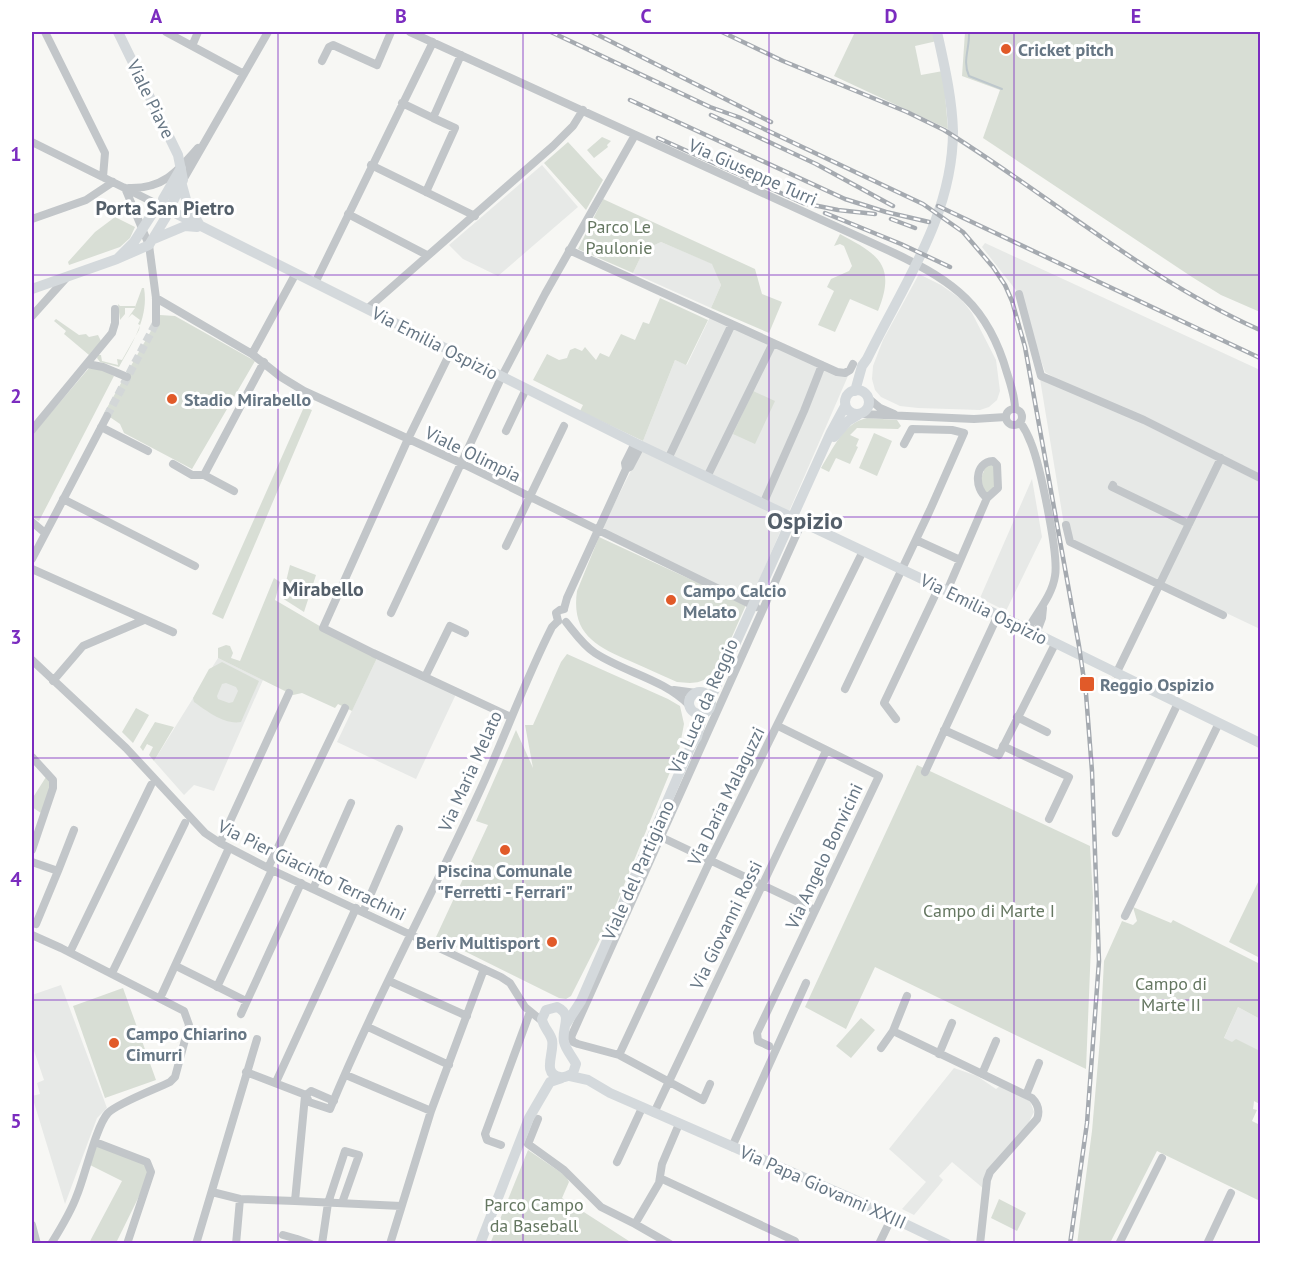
<svg xmlns="http://www.w3.org/2000/svg" width="1292" height="1275" font-family="'PT Sans',sans-serif">
<style>
.built{fill:#e7e9e7}
.green{fill:#d8ded5;fill-rule:evenodd}
.lines{fill:none;stroke-linecap:round;stroke-linejoin:round}
.stream{stroke:#bdc7cc;stroke-width:2}
.minor-tunnel{stroke:#d3d7d8;stroke-width:8;stroke-dasharray:8 4;stroke-linecap:butt}
.minor{stroke:#c2c6c9;stroke-width:8}
.major{stroke:#d4d9dc;stroke-width:10}
.rail-casing{stroke:#a5aab0;stroke-width:4.5}
.rail{stroke:#fff;stroke-width:2;stroke-dasharray:7;stroke-linecap:butt}
.grid{fill:none;stroke:#7b2cbf;stroke-width:1.5;stroke-opacity:0.55}
.poi-dot{fill:#e15a29;stroke:#fff;stroke-width:2}
.labels{text-anchor:middle;dominant-baseline:central;stroke-width:6;stroke-linejoin:round;paint-order:stroke}
.poi-label{font-size:18px;font-weight:bold;fill:#667684;stroke:#fff;text-anchor:start}
.street-label{font-size:18px;fill:#667684;stroke:#fff}
.park-label{font-size:18px;fill:#657761;stroke:#fff}
.neighbourhood-label{font-size:20px;font-weight:bold;fill:#545f6a;stroke:#fff}
.district-label{font-size:24px;font-weight:bold;fill:#545f6a;stroke:#fff}
.neatline{fill:none;stroke:#7b2cbf;stroke-width:2}
.grid-label{font-size:20px;text-anchor:middle;font-weight:bold;fill:#7b2cbf}
</style>
<rect width="100%" height="100%" fill="#f7f7f4"/>
<path class="built" d="M542,165L578,207L498,276L463,259L449,245Z
M661,242L713,264L721,285L711,308L633,273L644,250Z
M985,243L1260,370V629L1066,537L1040,379L1091,400L1045,372L1019,294L982,247Z
M919,274L941,285L961,299L972,313L996,360L1000,391L997,400L989,407L980,410L918,408L900,406L881,397L875,390L872,379L873,366L883,340Z
M711,315L848,376L750,601L601,530L641,451L643,441L675,360L687,365Z
M1032,479L1042,537L1006,611L980,598Z
M378,656L457,692L416,779L337,742Z
M218,658L263,680L214,791L194,785L184,795L154,761Z
M61,985L107,1108L97,1118L65,1204L32,1096L40,1094L37,1083L44,1080L32,1045V995Z
M1238,1007L1260,1019V1104L1254,1101L1253,1109L1202,1088Z
M954,1068L977,1076L996,1089L1000,1086L1030,1101L1034,1112L1028,1124L985,1174L984,1189L952,1162L939,1176L943,1180L940,1184L914,1215L902,1209L926,1182L889,1149Z"/>
<path class="green" d="M855,32H934L937,41L915,46L921,75L943,71L948,129L834,76Z
M965,32H1260V312L1221,295L1192,277L983,138L1000,90L962,76Z
M602,137L611,141L607,145L608,147L594,158L587,150Z
M568,142L603,180L586,210L544,163Z
M603,199L755,269L762,294L782,302L769,333L711,308L721,285L712,264L661,242L644,250L633,273L578,249Z
M115,217L135,227L130,238L120,247L69,265L68,262L95,232Z
M840,234C877,254 897,264 878,311L850,299L835,332L818,325L834,291L827,287L831,279L849,271L852,266L844,246L840,244L834,246Z
M142,288H144C149,317 133,342 119,367L100,362L97,358L98,355H101L102,361L118,365L117,359L122,360L139,330L140,325L138,324L140,320L132,314L128,318L135,308H125V314L120,320L118,304L120,306H135V307Z
M660,298L708,320L686,365L675,360L643,441L580,411L583,405L533,380L547,354L559,360L567,358L570,350L575,348L582,351L585,347L596,360L600,353L609,357L621,334L635,340L643,322L649,324Z
M160,315L175,316L255,361L192,469L124,433L120,424L104,413Z
M56,319L79,335L86,334L89,337L98,335L101,341L89,355L64,334L66,331L54,321Z
M89,368L103,370L114,376L39,521L32,517V435Z
M753,391L775,401L755,444L733,434Z
M304,407L312,410L223,619L212,614Z
M867,418L897,420L901,426L898,429L857,428L850,435L859,439L856,446L858,447L850,464L836,458L829,472L821,468C833,449 843,423 867,418Z
M874,433L892,441L877,476L859,468Z
M994,464L995,486L987,493L984,492L981,479L986,465Z
M599,537L746,605C738,622 722,664 709,676C700,685 688,683 677,682C661,675 646,668 630,661C595,646 571,633 577,591Z
M290,565L316,575L304,612L282,598Z
M274,578L280,582L275,600L323,628L378,656L352,711L338,704L335,708L302,693L293,695L218,658V648L226,645L230,646L233,653L231,658L240,661Z
M567,654L668,699L680,706L684,724L679,750L611,917L571,996L566,999L559,998L436,937L488,825L476,821L516,730L533,768L525,725H533L561,662Z
M222,662L259,681L241,722C224,725 207,711 194,702L193,698L209,669ZM226,683L236,687L238,691L233,702L229,703L218,699L217,696L222,684Z
M136,708L149,715L133,743L122,732Z
M155,722L174,727L154,761L149,755L153,747L147,744L143,751L140,747Z
M917,765L1090,846L1093,897L1086,1069L875,967L846,1029L805,1007Z
M46,777L50,780V788L41,813L32,807V799Z
M1260,878V958L1229,942Z
M1133,907L1171,923L1173,920L1260,964V1019L1238,1007L1224,1038L1232,1042L1236,1039L1260,1051V1072L1258,1077L1260,1078V1104L1254,1101L1253,1109L1257,1110L1252,1121L1260,1125V1201L1157,1151L1110,1243L1077,1244L1092,1131L1100,1039L1104,961L1122,921L1133,925L1137,921Z
M123,988L156,1080L105,1098L73,1006Z
M861,1018L875,1030L851,1058L836,1046Z
M95,1142L147,1162L151,1172L116,1243H89L122,1181L88,1164Z
M528,1150L566,1176L569,1182L562,1198L632,1243L490,1244Z
M999,1199L1026,1213L1017,1231L991,1218Z"/>
<g class="lines">
<path class="stream" d="M969,32C970,48 962,61 969,76L1002,89"/>
<path class="minor-tunnel" d="M107,416L156,323"/>
<path class="minor" d="M45,32L105,153L103,177
M166,32L244,74
M410,32L894,253C954,281 988,306 1007,373C1011,385 1015,397 1015,409
M192,46L198,32
M322,61L329,47L333,45L377,65L391,32
M402,103L433,118
M32,142L165,208
M371,165L475,216
M183,180L268,32
M125,188L149,245L156,298V323
M129,188C163,189 177,172 198,148
M426,192L455,128L433,118L461,55
M348,214L427,255
M32,219L86,200L113,182
M569,250L837,372L845,373L850,370L853,364
M315,283L433,42
M1019,294L1041,376L1144,420L1260,478
M156,298L252,354L281,377L304,391L461,463L756,607
M367,309L553,146L573,126L583,110
M32,316L67,277
M451,351L408,439L323,628L373,653L511,717
M252,354L296,273
M87,364L103,367L127,377
M868,398L880,408L894,414
M1006 417a8 8 0 1 1 16 0a8 8 0 1 1-16 0Z
M862,414L974,419L1006,417
M1020,422C1025,429 1028,435 1031,443C1040,465 1059,555 1055,576C1052,596 1037,612 1028,629
M101,427L148,451
M32,430L112,333L115,323V309
M506,431L526,389
M668,459L732,324
M173,464L192,475H204
M626,469L630,467L641,446
M707,477L773,343
M1113,485L1112,487L1189,524
M234,491L204,475L264,362
M63,499L195,566
M763,504L804,411L822,365
M32,522L45,533
M1066,525L1070,542L1223,615
M916,540L960,560
M506,546L564,426
M32,559L107,416
M32,569L173,632
M947,591L987,498L998,488L997,465L993,461C974,462 974,489 987,498
M564,609L567,598L626,469L625,463L635,443
M391,613L502,376L545,294L635,135
M558,621L556,613L560,610L564,609
M566,622C575,633 583,645 595,653C626,673 663,679 689,705
M1036,634L1042,618L1043,608
M32,660L126,748L205,833L220,843L272,870L501,977L510,983L525,1007L542,1021
M1116,674L1221,458
M425,677L450,626L465,633
M53,681L83,646L144,620
M845,689L930,510L964,433L952,430L912,429L904,444
M674,690L696,693
M1017,717L1047,732
M896,719L884,703L939,587
M944,730L999,755L1055,644
M1003,746L1069,777L1049,819
M32,757L53,780V788L32,850
M925,772L998,615
M1116,833L1178,703
M661,837L815,910
M220,843L289,693
M32,862L58,871L36,924
M268,868L345,708
M58,871L74,830
M313,889L351,803
M363,912L399,829
M1125,916L1219,723
M32,935L61,948L184,1011L189,1025L175,1077L170,1082C156,1089 118,1103 108,1113C96,1126 85,1176 77,1195C71,1212 61,1228 51,1244
M70,952L151,785
M176,966L246,1001
M112,973L185,823
M389,981L467,1016
M217,987L272,870
M162,994L229,848
M241,1014L301,883
M368,1027L449,1065
M893,1031L1032,1098C1038,1104 1040,1111 1037,1119L990,1172L987,1180L980,1244
M769,1046L758,1041L757,1033L879,776L778,726
M881,1048L893,1031L907,996
M939,1054L952,1023
M619,1055L710,861L863,551
M246,1072L306,1095
M982,1074L996,1041
M346,1075L431,1111
M276,1082L356,908
M710,1084L703,1100L619,1055L578,1044L573,1042L571,1037L802,522
M306,1095L309,1102L330,1109C374,1003 429,901 477,797C504,740 524,682 552,627L558,621
M306,1095L311,1091L334,1101
M1026,1095L1039,1063
M654,1113L826,751
M538,1119L528,1144L564,1170L601,1207L635,1224
M95,1142L147,1162L151,1172L127,1244
M501,1145L487,1140L485,1134L530,1012
M732,1147L806,983
M617,1162L642,1108
M660,1178L795,1241L796,1244
M212,1192L240,1199L295,1201L305,1096
M295,1201L401,1206
M32,1225L37,1244
M283,1235L297,1239
M196,1244L257,1039
M236,1244L240,1199
M296,1244L297,1239L311,1244
M322,1244L328,1203L345,1151L359,1155L342,1203
M390,1244L431,1111L484,969
M670,1244L635,1224L659,1183L662,1164L679,1124
M879,1244L892,1217
M1119,1244L1162,1158
M1207,1244L1231,1193"/>
<path class="major" d="M182,185L187,203L199,224
M165,208L635,443L998,615L1260,743
M154,239L185,226L197,227
M117,259L134,242L154,211L172,204L183,180L178,155L118,32
M32,289L117,259L149,245L166,217L163,199L181,168
M845 402a12 12 0 1 1 24 0a12 12 0 1 1-24 0Z
M855,391L862,366L867,359C903,285 953,216 953,131C952,97 944,64 937,32
M834,437L848,421L858,415
M689 703a11 11 0 1 1 22 0a11 11 0 1 1-22 0Z
M710,700L831,432L845,406
M557,1007C574,1015 561,1028 564,1042C566,1050 572,1056 576,1064L573,1073C568,1076 565,1078 560,1077C541,1074 555,1052 552,1040C550,1032 543,1027 542,1019L546,1010Z
M566,1024L581,1001L691,746L697,737L703,714
M570,1076L588,1080L610,1093L853,1199L947,1244
M480,1244L529,1118L550,1082L562,1078"/>
<g class="rail-casing">
<path id="rail" d="M551,32L710,107L741,118L923,204L963,232L993,267L1005,285L1012,301L1025,347L1079,646L1086,694L1092,771L1099,961L1087,1123L1070,1244
M592,32L771,122
M722,32L783,61L907,112L944,130C1050,196 1146,279 1260,330
M630,100L845,199L886,212L929,222
M711,115L816,164L893,206
M658,138L803,203L838,210L875,214
M938,206L1260,358
M825,213L901,244L950,267
M891,219L915,228"/>
</g>
<use href="#rail" class="rail"/>
</g>
<path class="grid" d="M278,32V1244M523,32V1244M769,32V1244M1014,32V1244M32,275H1260M32,517H1260M32,758H1260M32,1000H1260"/>
<g class="poi-dot">
<circle cx="1006" cy="49" r="6"/>
<circle cx="172" cy="399" r="6"/>
<circle cx="671" cy="600" r="6"/>
<rect x="1079" y="676" width="16" height="16" rx="3"/>
<circle cx="505" cy="850" r="6"/>
<circle cx="552" cy="942" r="6"/>
<circle cx="114" cy="1043" r="6"/>
</g>
<g class="labels">
<g class="poi-label">
<text x="1018" y="49">Cricket pitch</text>
<text x="184" y="399">Stadio Mirabello</text>
<text x="683" y="590">Campo Calcio<tspan x="683" dy="21">Melato</tspan></text>
<text x="1100" y="684">Reggio Ospizio</text>
<text x="505" y="870" text-anchor="middle">Piscina Comunale<tspan x="505" dy="21">"Ferretti - Ferrari"</tspan></text>
<text x="540" y="942" text-anchor="end">Beriv Multisport</text>
<text x="126" y="1033">Campo Chiarino<tspan x="126" dy="21">Cimurri</tspan></text>
</g>
<g class="street-label">
<text transform="translate(151 99) rotate(64)">Viale Piave</text>
<text transform="translate(753 172) rotate(24)">Via Giuseppe Turri</text>
<text transform="translate(435 343) rotate(27)">Via Emilia Ospizio</text>
<text transform="translate(473 454) rotate(26)">Viale Olimpia</text>
<text transform="translate(984 609) rotate(26)">Via Emilia Ospizio</text>
<text transform="translate(703 706) rotate(-66)">Via Luca da Reggio</text>
<text transform="translate(470 771) rotate(-66)">Via Maria Melato</text>
<text transform="translate(726 796) rotate(-64)">Via Daria Malaguzzi</text>
<text transform="translate(824 856) rotate(-65)">Via Angelo Bonvicini</text>
<text transform="translate(312 870) rotate(26)">Via Pier Giacinto Terrachini</text>
<text transform="translate(638 870) rotate(-66)">Viale del Partigiano</text>
<text transform="translate(726 925) rotate(-64)">Via Giovanni Rossi</text>
<text transform="translate(823 1187) rotate(24)">Via Papa Giovanni XXIII</text>
</g>
<g class="park-label">
<text x="619" y="226">Parco Le<tspan x="619" dy="21">Paulonie</tspan></text>
<text x="989" y="910">Campo di Marte I</text>
<text x="1171" y="983">Campo di<tspan x="1171" dy="21">Marte II</tspan></text>
<text x="534" y="1204">Parco Campo<tspan x="534" dy="21">da Baseball</tspan></text>
</g>
<g class="neighbourhood-label">
<text x="165" y="208">Porta San Pietro</text>
<text x="323" y="589">Mirabello</text>
</g>
<g class="district-label">
<text x="805" y="520">Ospizio</text>
</g>
</g>
<rect width="1292" height="1275" fill="none" stroke="#ffffff" stroke-width="66"/>
<rect x="33" y="33" width="1226" height="1209" class="neatline"/>
<g class="grid-label">
<text x="156" y="23">A</text>
<text x="401" y="23">B</text>
<text x="646" y="23">C</text>
<text x="891" y="23">D</text>
<text x="1136" y="23">E</text>
<text x="16" y="161">1</text>
<text x="16" y="403">2</text>
<text x="16" y="644">3</text>
<text x="16" y="886">4</text>
<text x="16" y="1128">5</text>
</g>
</svg>
